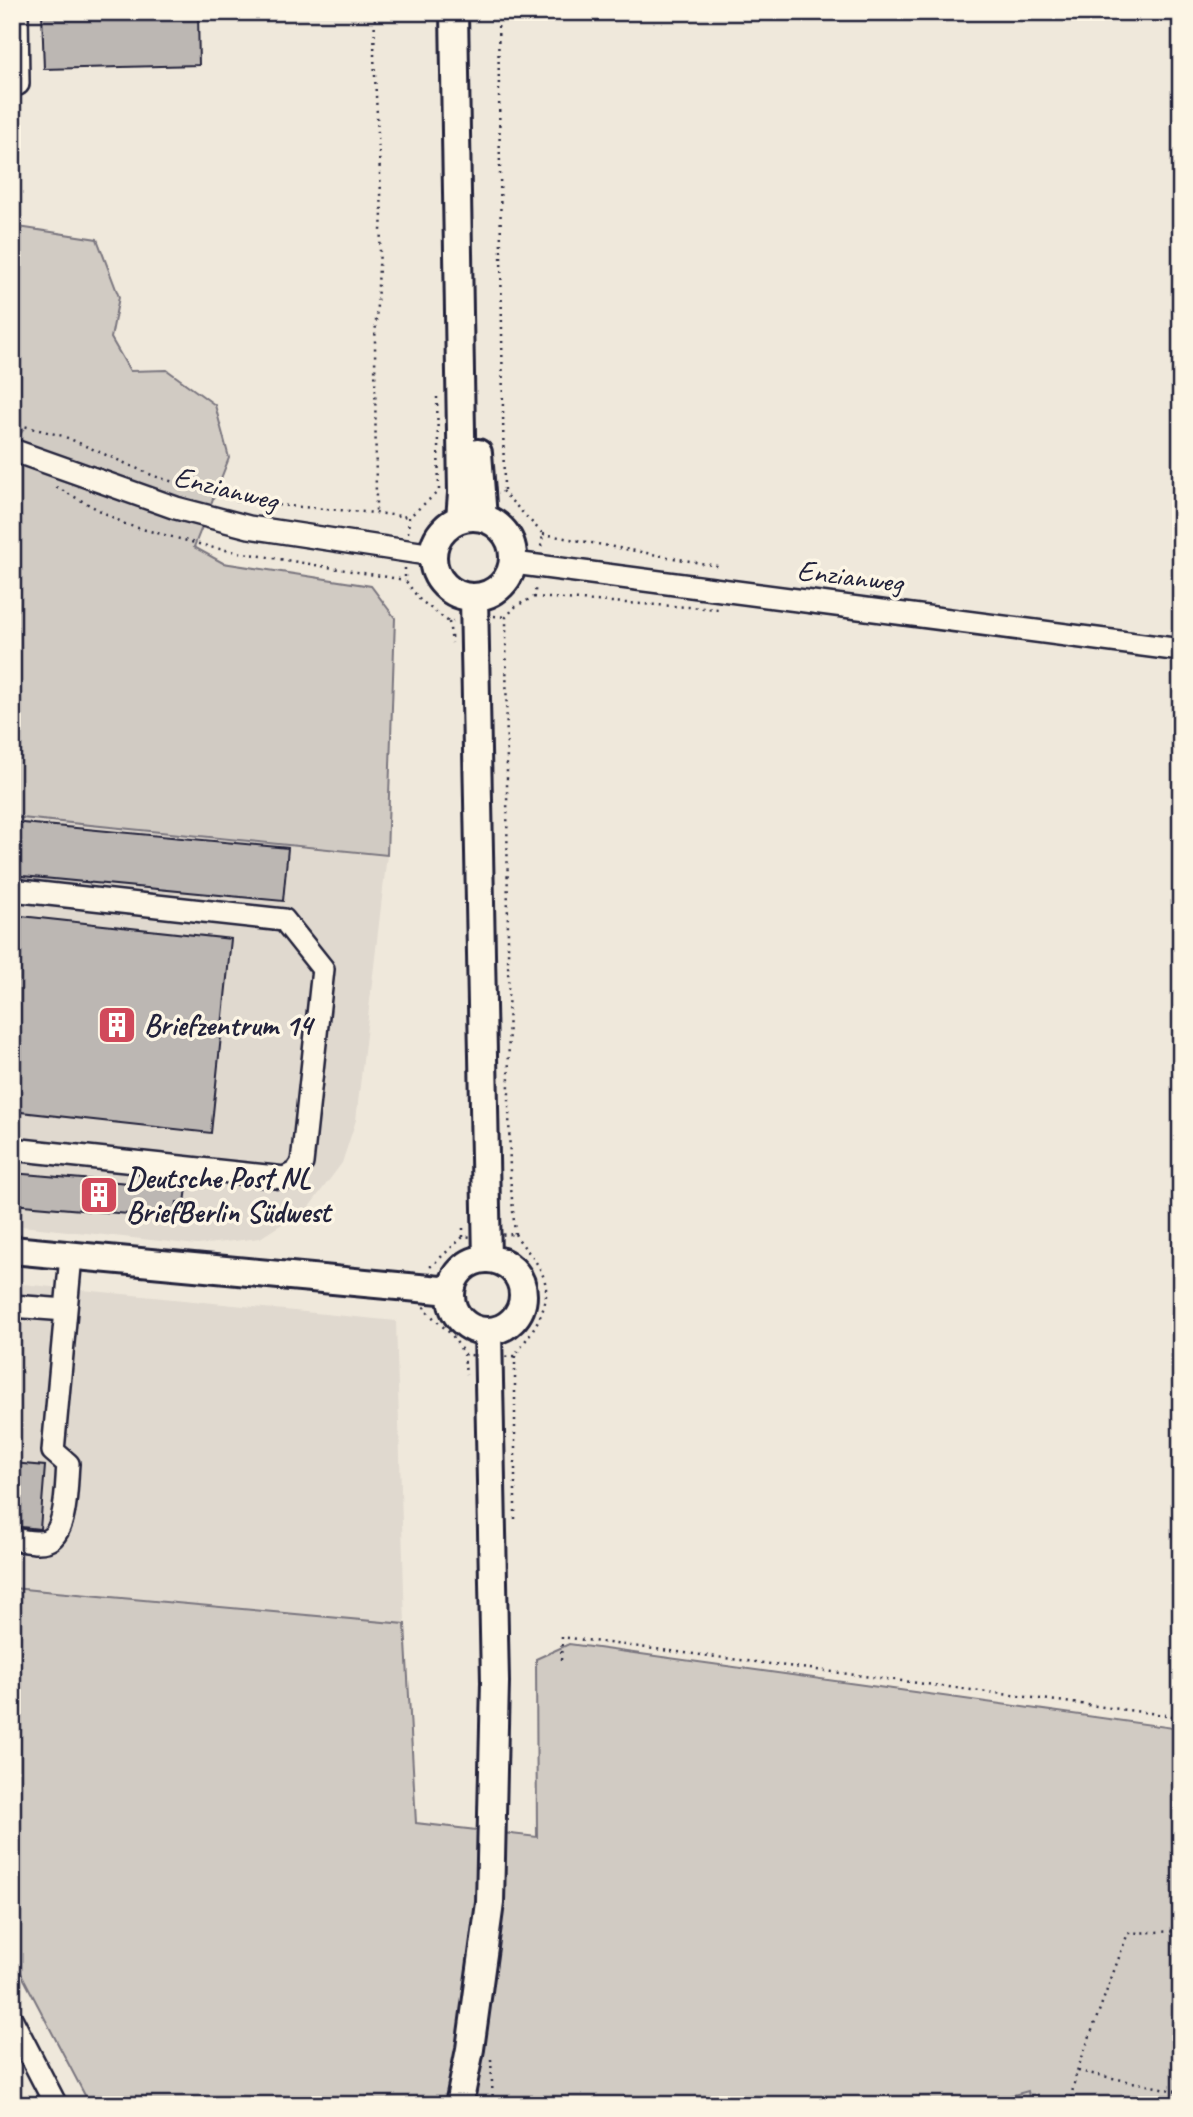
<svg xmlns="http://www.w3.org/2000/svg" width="1193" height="2117" font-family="Caveat,sans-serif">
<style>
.built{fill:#e0d9cf}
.green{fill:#d1cbc3;stroke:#7a767f;stroke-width:2}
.building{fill:#bcb7b3;stroke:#22223b;stroke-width:2}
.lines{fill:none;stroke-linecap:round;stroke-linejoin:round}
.minor-casing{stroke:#22223b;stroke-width:26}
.major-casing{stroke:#22223b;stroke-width:32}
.path{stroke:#22223b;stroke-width:2.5;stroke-dasharray:2 5;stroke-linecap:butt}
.minor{stroke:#fcf5e5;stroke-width:21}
.major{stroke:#fcf5e5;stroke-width:26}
.labels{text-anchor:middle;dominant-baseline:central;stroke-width:7;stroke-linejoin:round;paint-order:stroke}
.street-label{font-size:30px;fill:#22223b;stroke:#fcf5e5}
.poi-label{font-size:30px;font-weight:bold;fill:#22223b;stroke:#fcf5e5;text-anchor:start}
</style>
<rect width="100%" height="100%" fill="#efe8db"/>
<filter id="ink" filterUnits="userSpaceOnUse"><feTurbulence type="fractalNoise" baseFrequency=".0143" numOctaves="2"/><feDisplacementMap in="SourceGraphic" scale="14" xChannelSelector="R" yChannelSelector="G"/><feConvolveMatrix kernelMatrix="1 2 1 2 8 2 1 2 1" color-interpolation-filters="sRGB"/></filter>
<g filter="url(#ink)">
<path class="built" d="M12,817L387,855L356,1120L342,1163L309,1207L260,1238L197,1245L12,1225Z
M12,1283L396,1321L405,1624L12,1588Z
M1028,2091L1030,2105H979Z"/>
<path class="green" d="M12,226L97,239L119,297L111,338L130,371L167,370L215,405L229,458L194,547L223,563L371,586L395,618L387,855L12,817V448L23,430L12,428Z
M12,1588L405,1624L416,1823L537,1837L536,1659L569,1644L1181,1729V2105H1030L1028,2091L978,2105H90L12,1956Z"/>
<path class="building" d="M42,12H79V16L198,13L199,65L44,69Z
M12,822L288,848L283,901L12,875Z
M12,915L231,939L211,1133L12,1111Z
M12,1173L187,1188L185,1203L177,1202L175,1218L12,1204Z
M12,1463L45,1466L40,1529L12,1526Z"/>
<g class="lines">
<g class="minor-casing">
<path id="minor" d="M17,12L18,84
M12,450L176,508L249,527L433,555
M513,566L514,563L1181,650
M12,890L284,920L323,969L302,1163L296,1172L285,1178L12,1149
M12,1306L66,1310
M12,1539C22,1540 37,1544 46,1541C68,1534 66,1483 68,1464L53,1451L71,1256
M12,2020L56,2105"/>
</g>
<g class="major-casing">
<path id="major" d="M454,12L462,493L460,519
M478,453L483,518
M433 557a40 40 0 1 1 80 0a40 40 0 1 1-80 0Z
M474,597L487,1259
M12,1250L451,1291
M451 1295a36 36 0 1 1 72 0a36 36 0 1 1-72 0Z
M459,2105L470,2049L490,1903L495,1682L488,1331"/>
</g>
<path class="path" d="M375,12L374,56L382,213L375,340L376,513
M498,12L504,491
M437,397L439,491
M12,423L63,436L154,476L239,502L376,513L409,517
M56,487L127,525L214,548L405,580
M502,491L543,534L541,547
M408,533L409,517L439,491
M543,534L717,566L720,570
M405,568V580L420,600L449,622L453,621
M534,597L719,609
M494,616L506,617
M449,622L452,643
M515,1234L510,1176L509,1105L506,617L516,606L534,597L536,585
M515,1234C523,1247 535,1258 541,1271C557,1303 532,1330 515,1356L489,1358L464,1354L452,1335L424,1309L430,1267L463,1237Z
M463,1237V1226
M464,1354L466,1375
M515,1356V1522
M561,1660L562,1637L1181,1717
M491,2059L493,2105
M1078,2071L1181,2092
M1072,2105V2093L1077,2071L1128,1933L1181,1931"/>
<use href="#minor" class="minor"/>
<use href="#major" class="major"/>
</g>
</g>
<defs>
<g id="building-square" transform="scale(2.0125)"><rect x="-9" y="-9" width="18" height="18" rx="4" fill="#d1495b" stroke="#fcf5e5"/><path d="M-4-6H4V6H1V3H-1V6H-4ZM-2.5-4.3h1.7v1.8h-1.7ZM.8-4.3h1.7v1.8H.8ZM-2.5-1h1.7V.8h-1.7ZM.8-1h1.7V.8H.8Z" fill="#fff"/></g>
</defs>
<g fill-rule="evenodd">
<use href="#building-square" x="117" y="1025"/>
<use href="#building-square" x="99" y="1195"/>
</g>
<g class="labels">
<g class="street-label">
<text transform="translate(226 488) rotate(14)">Enzianweg</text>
<text transform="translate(850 576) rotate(7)">Enzianweg</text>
</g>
<g class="poi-label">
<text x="144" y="1025">Briefzentrum 14</text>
<text x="126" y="1178">Deutsche Post NL<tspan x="126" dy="34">BriefBerlin Südwest</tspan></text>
</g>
</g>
<rect width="1193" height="2117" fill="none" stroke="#fcf5e5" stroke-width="42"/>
<rect x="21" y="21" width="1151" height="2075" fill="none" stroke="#22223b" stroke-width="2.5" filter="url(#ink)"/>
</svg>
